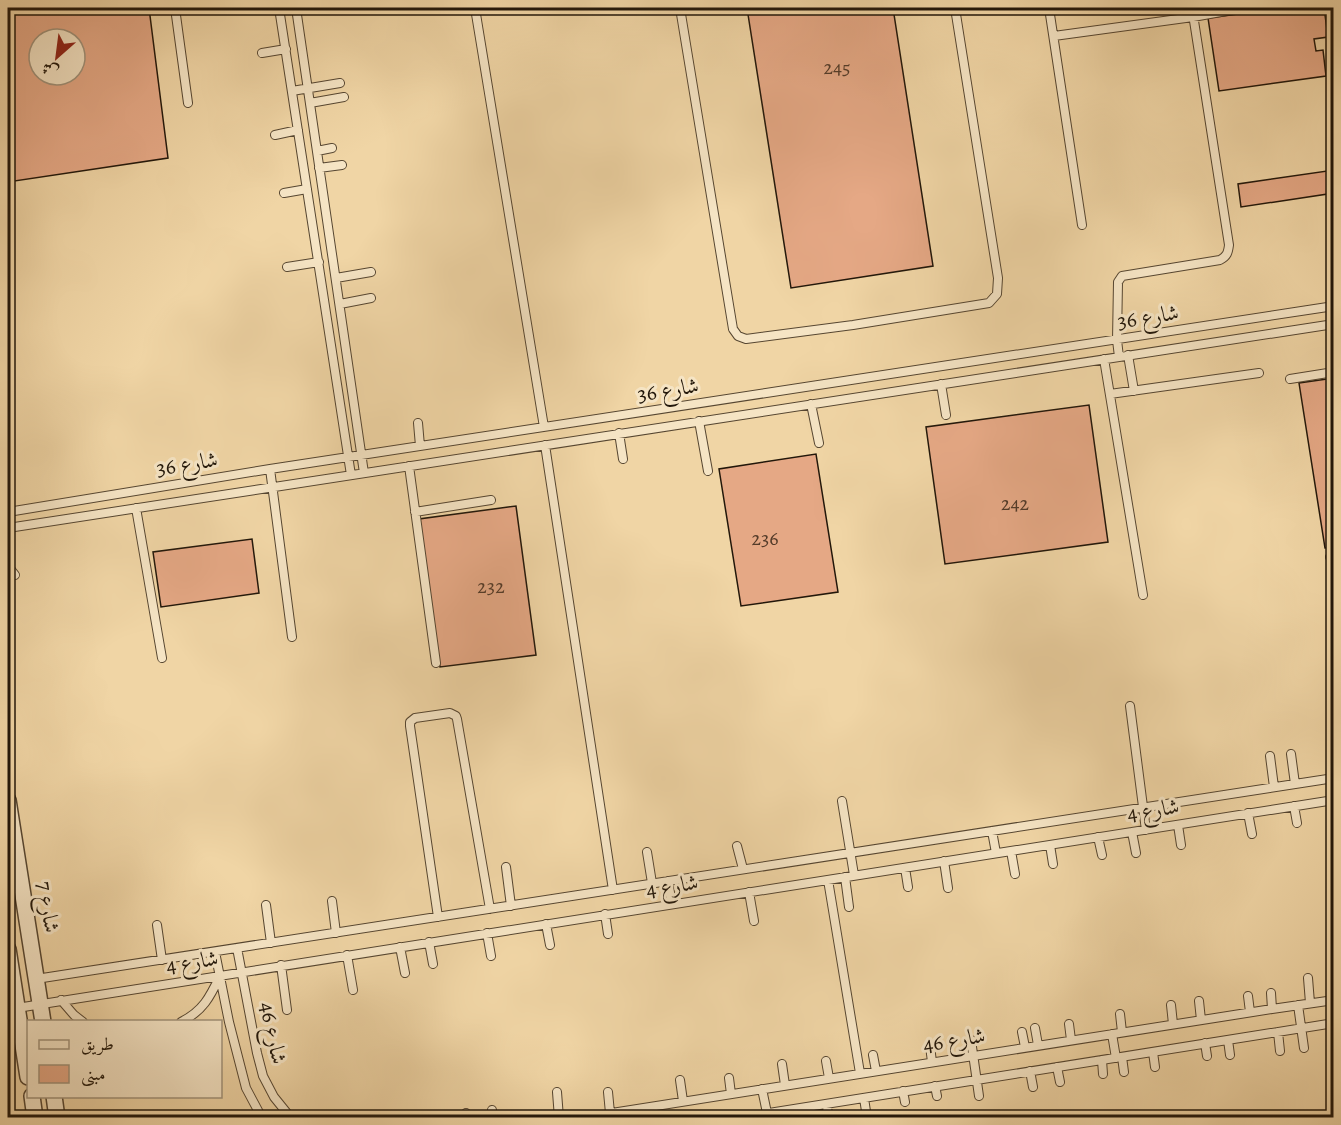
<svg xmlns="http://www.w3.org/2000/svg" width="1341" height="1125" font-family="Alegreya,Amiri,serif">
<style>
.building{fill:#e5a885;stroke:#22170a;stroke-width:1.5;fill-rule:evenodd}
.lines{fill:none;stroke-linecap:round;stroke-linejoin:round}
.lane-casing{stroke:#564631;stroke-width:10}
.street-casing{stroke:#564631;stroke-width:18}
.lane{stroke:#f5e4c4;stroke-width:8}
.street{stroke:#f5e4c4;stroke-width:15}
.labels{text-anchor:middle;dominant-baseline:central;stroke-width:6;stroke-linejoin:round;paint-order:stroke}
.number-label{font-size:20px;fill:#533b29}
.street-label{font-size:22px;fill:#22170a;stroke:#f5e4c4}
</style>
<rect width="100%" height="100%" fill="#f0d5a5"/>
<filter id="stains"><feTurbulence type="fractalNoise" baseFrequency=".00333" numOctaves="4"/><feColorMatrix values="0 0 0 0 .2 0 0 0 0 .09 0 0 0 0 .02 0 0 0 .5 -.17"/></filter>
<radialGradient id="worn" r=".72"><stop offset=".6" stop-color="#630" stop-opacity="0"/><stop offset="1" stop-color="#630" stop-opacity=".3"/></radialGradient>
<path class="building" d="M8,8H149L168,158L8,182ZM39,39H75V75H39Z
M747,8H893L933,266L791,288Z
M1283,8H1324L1328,37L1314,39L1316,51L1323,50L1326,76L1219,91L1208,18Z
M1334,170V193L1241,207L1238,184Z
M1334,378V547L1325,548L1299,383Z
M1089,405L1108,542L945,564L926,427Z
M816,454L838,592L741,606L719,469Z
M516,506L536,655L440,667L419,519Z
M252,539L259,593L161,607L153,552Z"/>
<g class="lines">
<g class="lane-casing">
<path id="lane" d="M175,8L188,103
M279,8L351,475
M296,8L364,473
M475,8L544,427
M680,8L733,329L738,336L746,339L853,325L989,303L997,294L998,278L955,8
M1049,8L1082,225
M1054,36L1193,17L1243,8
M262,53L286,49
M292,91L340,83
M310,103L344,97
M275,135L298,130
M317,151L332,148
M319,168L342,165
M284,193L307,189
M287,267L319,262
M336,278L371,272
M340,304L371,298
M1128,355L1134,391
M1119,357L1117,340L1118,282L1122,276L1220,260C1227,256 1228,253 1229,245L1192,8
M1104,359L1143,595
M1290,379L1334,372
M941,384L946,415
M1110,394L1259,373
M811,404L819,443
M699,421L708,471
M418,423L420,446
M619,433L623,459
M545,445L613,890
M409,466L436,663
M270,469L292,637
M136,508L162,658
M8,512L270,469L1334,306
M415,512L491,500
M8,528L1334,324
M1330,557H1334
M8,566L15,575
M1130,706L1146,830
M1291,754L1295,784
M1270,756L1274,787
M842,801L854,875
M1294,806L1297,823
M1248,813L1252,834
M1178,825L1181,845
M992,831L996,853
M1132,832L1136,853
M1098,837L1102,855
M1050,845L1053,864
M737,846L743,869
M1011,851L1015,874
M647,852L652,883
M944,861L948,888
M506,867L511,906
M905,868L908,887
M845,877L849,907
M828,880L860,1073
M668,881L672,904
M749,892L754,921
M332,901L336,933
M266,905L271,943
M605,914L608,934
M438,917L410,726V722L415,718L450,713L456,716L457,719L490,909
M546,924L550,945
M157,925L162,960
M487,933L491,956
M429,942L433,964
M400,947L405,973
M237,948L257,1053L263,1076L274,1097L291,1118
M215,952L229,1022L246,1088L262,1118
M347,955L353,990
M281,965L287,1010
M1308,978L1310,1003
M36,979L1334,778
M1271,993L1272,1009
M1248,996L1250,1012
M61,1000L74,1015L83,1022
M1199,1001L1201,1020
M1171,1005L1173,1024
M1298,1005L1304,1048
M17,1008L1334,800
M1120,1014L1122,1032
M181,1022C203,1011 210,997 220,976
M1069,1024L1071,1040
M1035,1028L1038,1045
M1022,1032L1025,1047
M1278,1032L1280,1051
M1112,1034L1116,1058
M971,1040L979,1096
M1228,1040L1230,1055
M1205,1043L1207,1056
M930,1046L932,1062
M1153,1052L1155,1067
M873,1055L876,1071
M1122,1057L1124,1072
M1102,1060L1103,1074
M826,1061L829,1078
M782,1064L785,1085
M1057,1067L1060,1082
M1030,1071L1033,1087
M729,1078L731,1094
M680,1080L683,1101
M935,1086L937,1096
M762,1089L767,1113
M903,1091L905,1102
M557,1092L559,1118
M608,1092L610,1113
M864,1098L867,1118
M827,1104L828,1117
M492,1110L493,1118
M466,1113V1118
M580,1118L1272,1009L1334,1000
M738,1118L1334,1023"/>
</g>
<g class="street-casing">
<path id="street" d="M8,800L43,1022
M8,949L28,1077
M32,1096L35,1118
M54,1096L57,1118"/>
</g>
<use href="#lane" class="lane"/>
<use href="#street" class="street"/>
</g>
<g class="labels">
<g class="number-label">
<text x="837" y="67">245</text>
<text x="1015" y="503">242</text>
<text x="765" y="538">236</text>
<text x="491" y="586">232</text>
</g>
<g class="street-label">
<text transform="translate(1148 317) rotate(-9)">شارع 36</text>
<text transform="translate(668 390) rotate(-9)">شارع 36</text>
<text transform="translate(187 464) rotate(-9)">شارع 36</text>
<text transform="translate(1153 810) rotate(-9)">شارع 4</text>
<text transform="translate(672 886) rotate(-9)">شارع 4</text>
<text transform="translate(48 907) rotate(81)">شارع 7</text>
<text transform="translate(192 962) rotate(-9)">شارع 4</text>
<text transform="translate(273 1033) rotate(78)">شارع 46</text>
<text transform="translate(954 1040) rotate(-9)">شارع 46</text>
</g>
</g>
<rect width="1341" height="1125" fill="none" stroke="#f0d5a5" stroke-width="30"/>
<rect x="9" y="9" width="1323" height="1107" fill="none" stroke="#22170a" stroke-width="3"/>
<rect x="15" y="15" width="1311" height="1095" fill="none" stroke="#22170a" stroke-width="1.5"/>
<rect x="27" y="1020" width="195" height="78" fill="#f5e4c4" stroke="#a1927a" stroke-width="1.5"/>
<rect x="39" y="1040" width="30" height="9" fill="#f5e4c4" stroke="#a1927a" stroke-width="1.5"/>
<text x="81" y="1050" font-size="18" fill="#22170a">طريق</text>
<rect x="39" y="1065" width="30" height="18" fill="#e5a885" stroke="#a1927a" stroke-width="1.5"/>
<text x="81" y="1080" font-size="18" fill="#22170a">مبنى</text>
<g transform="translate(57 57) rotate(208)"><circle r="28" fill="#f5e4c4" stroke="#a1927a" stroke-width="1.5"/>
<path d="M0-4.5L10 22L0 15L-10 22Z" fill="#8f2418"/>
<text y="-9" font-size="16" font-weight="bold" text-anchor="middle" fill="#22170a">ش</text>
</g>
<rect width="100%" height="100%" filter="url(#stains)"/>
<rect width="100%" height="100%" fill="url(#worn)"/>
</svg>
